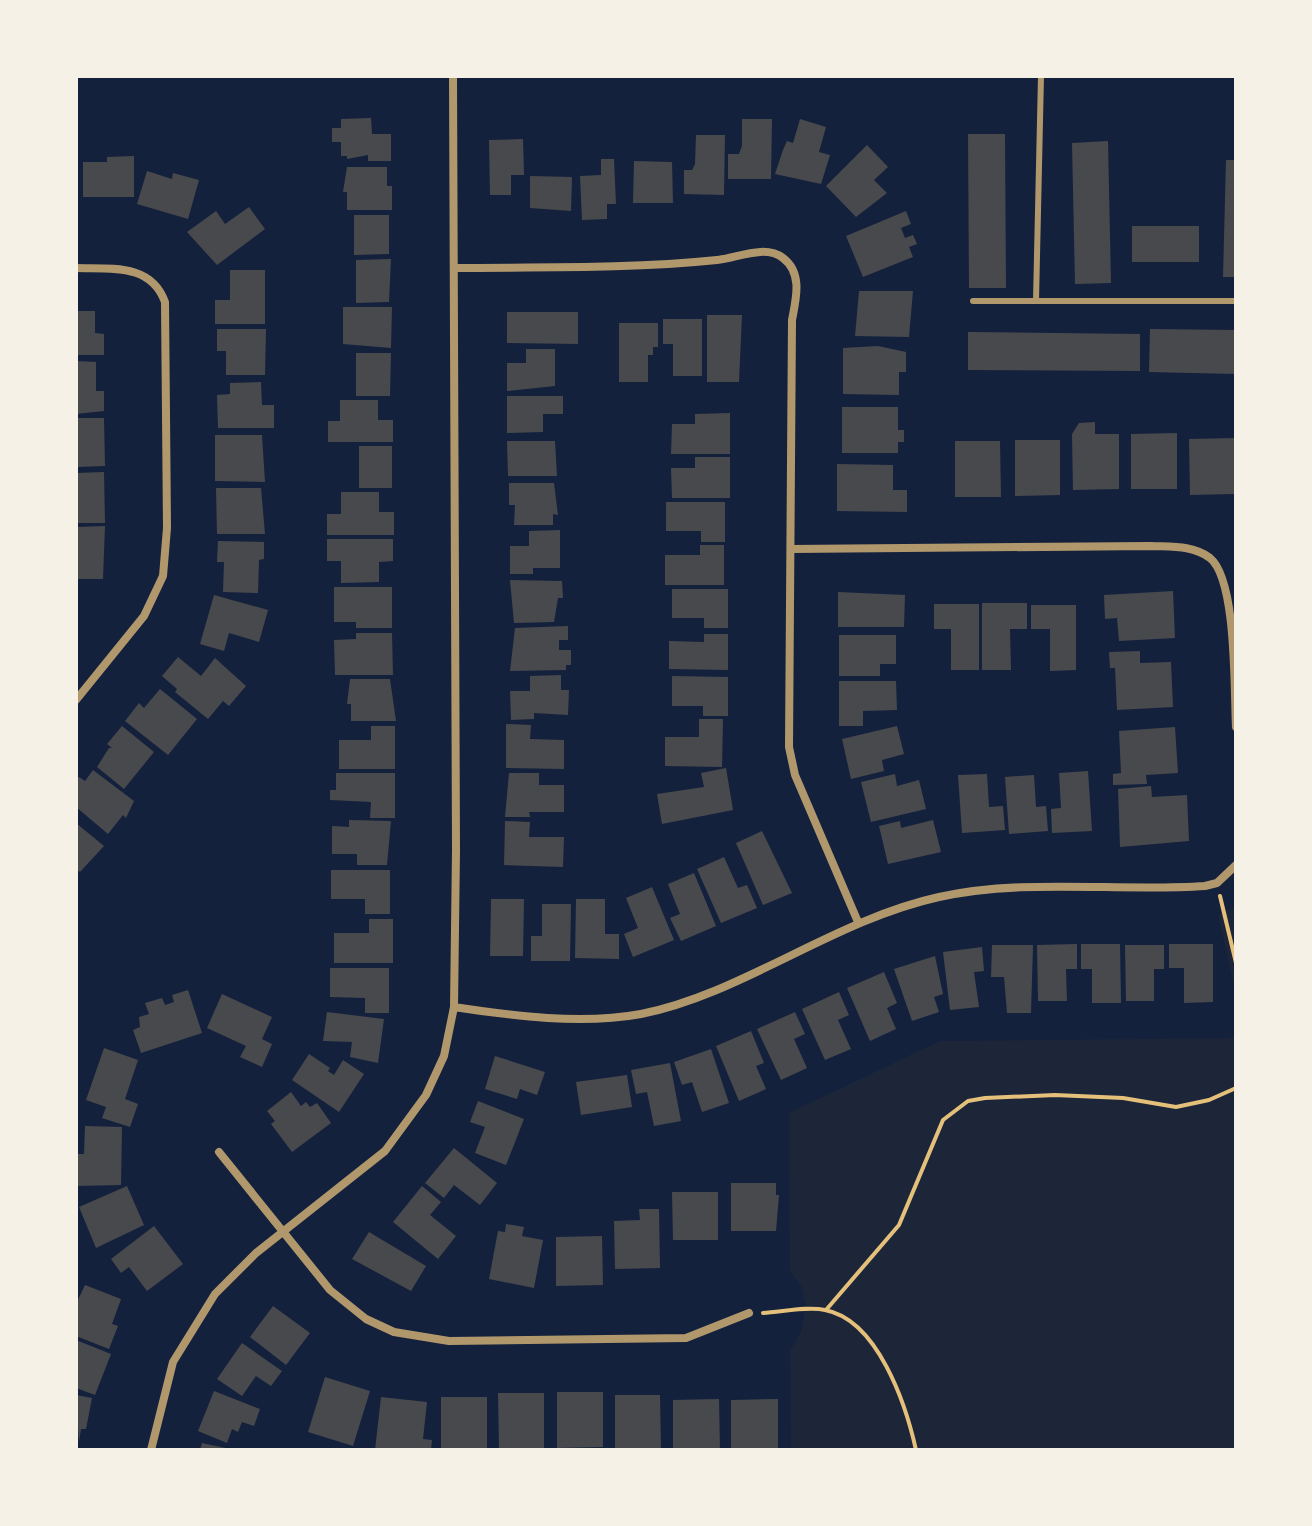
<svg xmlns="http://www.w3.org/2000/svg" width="1312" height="1526" font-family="'Archivo Narrow',sans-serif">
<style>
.green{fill:#1d2539}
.building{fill:#48494c}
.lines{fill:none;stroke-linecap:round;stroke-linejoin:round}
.path{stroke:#e5c07b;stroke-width:4}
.service{stroke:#b1986c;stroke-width:6}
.minor{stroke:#b1986c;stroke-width:8}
</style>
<rect width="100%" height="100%" fill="#14213d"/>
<path class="green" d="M1236,907V994L1218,915Z
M1236,1038V1450H791L790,1350L801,1333L806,1306L802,1288L790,1271L789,1113L940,1041Z"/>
<path class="building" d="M371,118L372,134H391V161H368V155L347,159V156H341V142H332V128H341V119Z
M742,119H772L771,179H728V154H739L742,146Z
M800,119L826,127L819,152L830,155L821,184L775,174L783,150L787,141L793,143Z
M968,134H1005L1006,288H969Z
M696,135H725L724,195L684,194V170H692L695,164Z
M523,139L524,175H511V195H490L489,140Z
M1108,141L1111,283L1075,284L1072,143Z
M867,145L888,167L874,180L887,193L856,217L826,186Z
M134,156V197H83V162H107V157Z
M601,159H614L616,204H607V219L582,220L580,176L601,175Z
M1226,160H1236V277H1223Z
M634,161L672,162L673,203H633Z
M347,167H387V186H392V210H347V192H343Z
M147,171L172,179L173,173L199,180L188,219L137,204Z
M530,176L572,177L571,211L530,208Z
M249,207L265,229L217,265L187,232L216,211L225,224Z
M906,211L911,224L901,228L905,238L913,235L917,244L909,247L913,257L863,277L846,236Z
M354,215H389V254L354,255Z
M1132,226H1199V262H1132Z
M391,259L389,302L356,303V260Z
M230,270H265V324H215V300H230Z
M859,291H913L909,337L855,336Z
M343,307H392L391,348L343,344Z
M76,311H95V333L104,334V355H76Z
M507,312H578V344L507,343Z
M707,315H742L739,382H707Z
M663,319H702V376H673V344H663Z
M619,323H658V347H653V355H648V382H619Z
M217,329H266L265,375H226V351H217Z
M1150,329L1236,330V374L1149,372Z
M968,332L1140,334V371L968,370Z
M878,346L906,352V372H899V395L843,394V348Z
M526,349H555V386L507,391V363H526Z
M356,353H391L390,396H356Z
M76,361L96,362V391H104V411L76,414Z
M261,382L262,405H274V428H218L217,395L230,394V383Z
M507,396H563V414H543V432L507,433Z
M340,400H378V420H393V442H328V421H340Z
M842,407H898V430H904V442H898V453H842Z
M730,413V454H671L672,424H695V414Z
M76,418H104L105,466L76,467Z
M1095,422V434H1119V489L1073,490L1072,434L1079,423Z
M1177,433V489H1131V434Z
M215,435H262L265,482L215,481Z
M1235,438V494L1190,495L1189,439Z
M1015,440H1060V495L1015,496Z
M507,441H555L557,476H508Z
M955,441H1000L1001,497H955Z
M359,446H392V488H359Z
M695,457H730V498H672L671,468H695Z
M837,464L893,465V490H907V512L837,511Z
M104,472L105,523H76V473Z
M509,483H554L558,515L553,514V525H514L515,505H509Z
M216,488H261L265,534H217Z
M341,492H379V512H394V535H327V514H341Z
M666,502H725V542H701V531H666Z
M105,526L103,579H76V527Z
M560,530V568H533V574H510V546H529V531Z
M327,539H393V561L379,562V582L341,583V561H327Z
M218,541L264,542V559L259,560L258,593L223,592L224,562H217Z
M700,545H724V585H665V555H700Z
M510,580L562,581L563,598H558L554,622L514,623Z
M334,587H392V628H356V622H334Z
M672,589H728V628H704V618H672Z
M1173,591L1175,638L1119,641L1117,618L1105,619L1104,595Z
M838,592L905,595L904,627H838Z
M214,595L268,610L259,642L229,633L224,651L200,644Z
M982,603H1027V629H1010L1011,670H982Z
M934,604H979V670H951V629H934Z
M1031,605H1076V670L1050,671V629H1031Z
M568,626V640H559V650H571V665H566V670L510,671L515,628Z
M356,633H392L393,675H335L334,640L356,639Z
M704,634H728V670L669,669V641L704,642Z
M839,635H896V664H880V676H839Z
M1140,651V663L1171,662L1173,707L1117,710L1115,668H1110L1109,652Z
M178,657L201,676L215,658L246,686L229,706L223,701L208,719L175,692L177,689L162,676Z
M561,675V690H569L568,715L534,713V719L511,720L510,691H530V676Z
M672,676L728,677V716H703V706H672Z
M350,679H390L396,721H351V704H347Z
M839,681H896L897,710L863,711V726H839Z
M160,689L197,719L168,755L125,721L139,703L144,708Z
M699,719H723L722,767L665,766V737H699Z
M506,724L531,725L530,739L564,740V769L506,768Z
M122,726L154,752L124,789L97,767L109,748H112L107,744Z
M371,726H395V769H339V740H371Z
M897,726L904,754L882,760L884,771L851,779L842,739Z
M1175,727L1178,773L1146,775L1147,784L1113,785V774L1121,773L1119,731Z
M726,768L733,810L662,824L657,794L704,787L701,773Z
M93,770L134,801L126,818L123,815L108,834L76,807V781L79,777L85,781Z
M1088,771L1092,831L1052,833L1051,809L1061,808L1059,773Z
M336,773H395V818H370L371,802L330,800V790H336Z
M509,773H539V785H564V812H529L530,817H505Z
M895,774L897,786L919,780L926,809L871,822L861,782Z
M987,774L989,807L1003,806L1005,830L962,833L958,775Z
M1034,775L1036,807L1046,806L1048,831L1009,834L1005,777Z
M1151,786L1152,797L1187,795L1189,841L1120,847L1118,789Z
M349,820L391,821L387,865H357V854H332V826L349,827Z
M933,820L941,852L888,864L879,826L900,821L901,828Z
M505,821L530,822L529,837H564L563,867L504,865Z
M76,823L104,846L80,872L76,869Z
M762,831L792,893L763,905L736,843Z
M724,857L738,888L747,885L757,908L721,923L697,869Z
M331,870H390V914H365V899H331Z
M694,873L716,926L681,941L670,918L680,914L668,884Z
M652,887L674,940L633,957L624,934L638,928L626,898Z
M491,899H524L523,956H490Z
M576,899H605V934H619V959L575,958Z
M542,904H571L570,961H531V936H542Z
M369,919H393V963H334V933H369Z
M1077,944V969H1066L1067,1001H1038L1037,945Z
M1081,944H1120L1121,1003H1092V969H1081Z
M1169,944H1213V1002L1184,1003V968H1169Z
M992,945H1033L1031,1013H1007L1004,977H991Z
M1125,945H1164V969H1154V1001H1126Z
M982,947L984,971L974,972L979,1007L950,1010L943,952Z
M935,956L943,994L934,997L939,1012L912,1021L894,969Z
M330,968H389V1013H365V998L330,997Z
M884,972L897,1003L887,1008L896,1029L870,1041L847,988Z
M188,990L202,1033L141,1053L133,1030L140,1027L139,1017L149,1014L145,1003L162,998L165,1005L174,1002L172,995Z
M839,992L849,1015L838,1020L851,1049L825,1060L802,1009Z
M222,994L272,1017L262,1039L272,1044L262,1067L240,1057L246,1046L207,1028Z
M327,1012L384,1019L378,1063L350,1057L352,1042L323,1041Z
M795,1012L805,1034L794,1039L807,1068L781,1080L757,1029Z
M751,1031L764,1063L756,1066L766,1089L739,1101L716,1046Z
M104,1048L138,1060L125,1099L138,1104L130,1127L102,1118L106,1107L86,1100Z
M711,1049L729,1103L702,1112L692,1082L682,1085L674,1062Z
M309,1054L330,1068L328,1071L334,1075L343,1060L364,1074L339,1112L292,1080Z
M495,1056L545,1072L537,1095L520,1089L517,1099L485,1089Z
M670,1063L681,1121L654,1126L647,1092L636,1094L631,1070Z
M627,1075L632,1107L581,1115L576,1082Z
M291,1092L301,1106L306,1102L310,1107L317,1103L331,1123L292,1152L271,1124L275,1121L267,1111Z
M478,1101L524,1119L506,1165L475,1153L485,1127L470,1122Z
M85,1126L122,1127L121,1185L77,1186L78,1154H84Z
M454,1148L497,1183L480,1205L454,1185L444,1198L425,1183Z
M731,1183H776V1195H779L776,1231H731Z
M127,1186L144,1225L96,1248L79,1207Z
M422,1186L441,1202L430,1215L456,1236L438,1259L393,1222Z
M672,1192H718V1240H673Z
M639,1209H659L660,1268L615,1269L614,1221L640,1220Z
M506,1224L524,1227L522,1236L543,1240L534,1288L489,1279L498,1231L505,1232Z
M154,1226L183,1264L147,1291L129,1267L121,1273L111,1259Z
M369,1232L426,1266L411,1291L352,1259Z
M602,1236L603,1285L556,1286V1237Z
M85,1285L121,1299L112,1324L118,1326L109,1349L76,1336V1304Z
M273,1306L310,1333L286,1365L250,1337Z
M76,1340L111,1354L95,1395L76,1388Z
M242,1343L282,1371L271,1386L256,1376L242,1396L217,1379Z
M325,1377L370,1391L353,1446L308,1432Z
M214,1391L260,1409L254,1426L242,1422L238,1432L232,1429L227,1443L198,1431Z
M557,1392H603V1447L557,1448Z
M498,1393H544V1448L499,1449Z
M76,1395L92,1398L86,1429H81L79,1442Z
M615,1395H660L661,1450H615Z
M381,1397L427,1402L423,1439L432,1440L431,1450H375Z
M441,1397H487V1450H441Z
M719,1399L720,1450H673V1400Z
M778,1399V1450H731V1400Z
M202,1443L230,1449V1450H200Z"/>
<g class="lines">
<path class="path" d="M1220,896L1236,963
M826,1310L899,1225L943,1120L968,1101L985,1098L1055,1095L1123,1098L1176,1107L1209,1100L1236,1088
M763,1313C782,1312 807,1306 825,1310C878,1320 906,1405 916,1450"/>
<path class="service" d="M973,301H1236
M1036,301L1041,76"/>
<path class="minor" d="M76,268C111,269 151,263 165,302L167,528L163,576L144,616L76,700
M454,268C542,267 630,269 717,260C737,258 765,244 783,258C803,273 796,299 792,320L789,747L795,775L858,922
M791,549L1151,546C1171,547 1193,545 1210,558C1237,580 1234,691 1236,727
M454,1007C514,1016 581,1025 641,1014C742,994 834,920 939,897C1025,878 1118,892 1205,886L1217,883L1236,865
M219,1152L330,1290L366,1319L394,1332L449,1341L686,1338L749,1313
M151,1450L173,1362L215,1294L256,1253L385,1151L426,1095L444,1056L454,1007L456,850L453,76"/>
</g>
<rect width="1312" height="1526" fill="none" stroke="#f6f1e7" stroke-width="156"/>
</svg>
